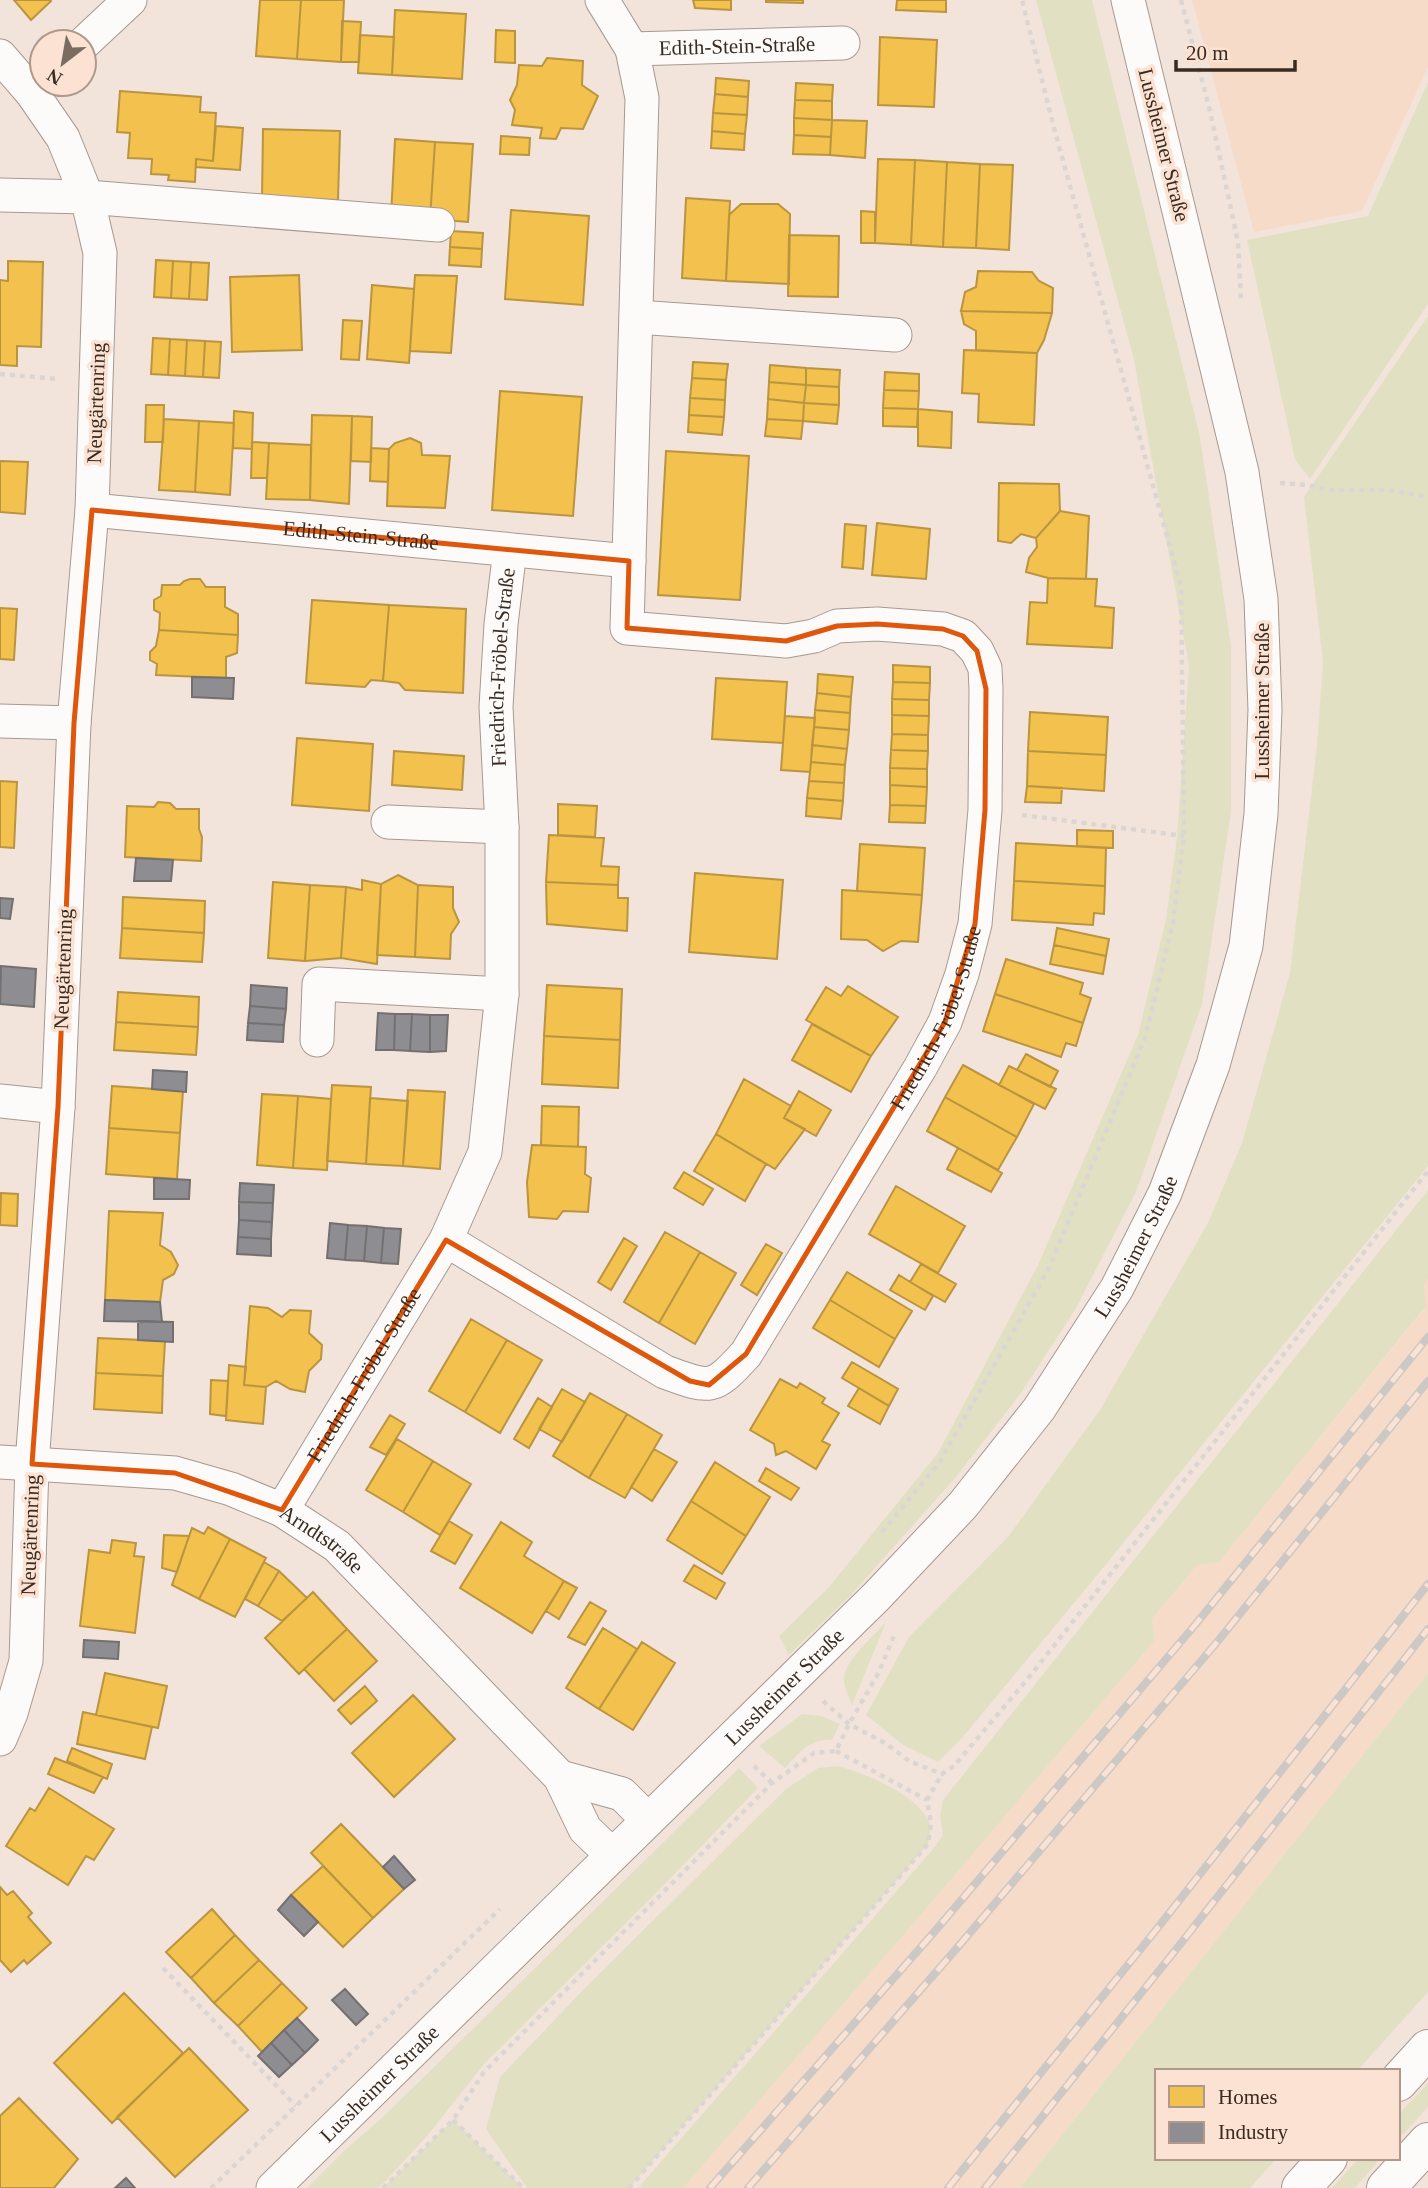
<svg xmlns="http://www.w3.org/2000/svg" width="1428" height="2188" font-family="Georgia,serif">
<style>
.built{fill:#f6dbc9}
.green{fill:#e2e0c2}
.homes{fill:#f2c14e;stroke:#bb9440;stroke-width:2}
.industry{fill:#8d8d92;stroke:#747070;stroke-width:2}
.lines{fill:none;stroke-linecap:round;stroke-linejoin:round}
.street-casing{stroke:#a69990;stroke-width:35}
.highway-casing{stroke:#a69990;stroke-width:40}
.path{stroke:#dbd6d4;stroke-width:4.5;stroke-dasharray:5 5;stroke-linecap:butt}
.street{stroke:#fdfbfa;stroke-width:33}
.highway{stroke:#fdfbfa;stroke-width:38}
.rail-casing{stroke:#ccc8c5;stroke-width:8}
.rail{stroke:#fbe2d2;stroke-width:5;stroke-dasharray:16;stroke-linecap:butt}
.marked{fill:none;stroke:#df570d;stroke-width:5;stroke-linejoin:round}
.labels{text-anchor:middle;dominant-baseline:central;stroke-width:7;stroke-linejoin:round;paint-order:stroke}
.street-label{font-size:21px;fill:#3a2b20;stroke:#fbe2d2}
</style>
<rect width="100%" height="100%" fill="#f2e4db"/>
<path class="built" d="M1192,0H1428V67L1362,211L1254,232Z
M1428,1278V1673L1020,2188H683L919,1917L1154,1641L1152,1619L1197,1565L1219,1562L1426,1307L1424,1284Z"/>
<path class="green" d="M1036,0H1092L1200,437L1231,646V812L1202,1004L1136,1192L1075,1310L1021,1393L956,1477L850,1596L789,1655L779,1636L829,1587L938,1453L1039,1263L1138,1035L1166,919L1177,837L1189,666L1134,360Z
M1428,82V304L1310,479L1295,459L1247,240L1368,216Z
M1428,316V1166L1103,1568L962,1738L938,1762L903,1745L866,1715L909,1637L1008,1537L1100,1410L1208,1223L1242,1143L1290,973L1317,746L1323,662L1304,497Z
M1428,1190V1278L1424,1284L1426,1306L1219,1562L1197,1565L1152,1619L1154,1641L919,1917L683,2188H638L934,1848L943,1835L940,1816L943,1800Z
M886,1622L852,1705C849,1697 843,1685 844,1677C846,1660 874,1635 886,1622Z
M1428,1673V1992L1357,2071H1157V2158H1277L1250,2188H1020Z
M802,1714L821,1716L840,1724L832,1740C811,1737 798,1754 785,1768L759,1746Z
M838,1766C865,1773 918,1795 929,1822C932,1828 929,1837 928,1844L629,2188H527L486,2129L500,2077L585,1988L786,1789L818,1768Z
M739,1768L758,1788L652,1897L485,2063L427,2136L379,2188H307L346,2149L385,2115Z
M1428,2083V2107L1398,2140V2115Z
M453,2120L523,2188H383Z
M1359,2158H1381L1355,2188H1332Z"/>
<path class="homes" d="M14,0H50L51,1L31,20Z
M260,0H301L297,59L256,56Z
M301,0H344L341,62L297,59Z
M693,0H731V10L695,8Z
M766,0H803V3L766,2Z
M897,0H946V12L896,10Z
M395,10L466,14L462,79L392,75Z
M342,21L361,22L359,62H341Z
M496,30L515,31V63L495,62Z
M360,35L394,37L392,75L358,73Z
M880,37L937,40L934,107L878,105Z
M547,58L583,61L582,85L598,96L583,129L561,128L556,139L540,138L542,128L512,125L515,110L510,100L517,85L519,65L542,66Z
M716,78L749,81L748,97L715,94Z
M796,83L833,85L832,101L795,100Z
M120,91L201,97L200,112L216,113L213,161L196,159L195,182L168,180L169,175L151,174L152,159L128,158L130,133L117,132Z
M715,94L748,97L747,115L713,113Z
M795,100L832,101V120L794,118Z
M713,113L747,115L745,134L712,131Z
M794,118L832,120L831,137L794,135Z
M832,120L867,121L865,158L830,155Z
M216,126L243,128L240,170L196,167V159L213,161Z
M263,129L340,131L338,200L262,198Z
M712,131L745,134L744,150L711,148Z
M794,135L831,137L830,155L793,154Z
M501,136L530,138L529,155L500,154Z
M395,139L435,142L430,219L391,216Z
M435,142L473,144L468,222L430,219Z
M878,159L915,160L911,245L875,243Z
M915,160L947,162L943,247L911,245Z
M947,162L980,164L976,248L943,247Z
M980,164L1013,165L1009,250L976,248Z
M686,198L730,201L726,281L682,278Z
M741,204H778L790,214L789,284L726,281L729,215Z
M511,210L589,216L583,305L505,299Z
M861,211L875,212V243H861Z
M451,231L483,233L482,249L450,247Z
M789,235L839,236L838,297L788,296Z
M450,247L482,249L481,267L449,265Z
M156,260L173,261L171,298L154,297Z
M8,261L43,262L41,347L17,346V366L0,365V280L8,281Z
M173,261L191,262L189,299L171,298Z
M191,262L209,263L207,300L189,299Z
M978,271L1032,272L1039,281L1053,288L1052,313L961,311L965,292L976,287Z
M299,275L302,350L232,352L230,277Z
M415,275L457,276L451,353L410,351Z
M372,285L414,289L409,363L367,359Z
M961,311L1052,313L1044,340L1037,353L976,350V331L964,324Z
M343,320L362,321L359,360L341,359Z
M153,338L170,339L168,375L151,374Z
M170,339L187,340L185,376L168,375Z
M187,340L205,341L203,377L185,376Z
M205,341L221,342L219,378L203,377Z
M964,350L1037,353L1034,425L978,422L979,394L962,393Z
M693,362L728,364L726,380L692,378Z
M770,365L806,368V385L769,382Z
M806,368L840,370L839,387L806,385Z
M885,372L919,374V391L884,390Z
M692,378L726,380L725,400L690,398Z
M769,382L806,385L804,403L768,399Z
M806,385L839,387V405L804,403Z
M884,390L919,391L918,409L883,408Z
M500,391L582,397L573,516L492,510Z
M690,398L725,400L724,417L689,415Z
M768,399L804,403L803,421L767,419Z
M804,403L839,405L837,424L803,421Z
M146,405H164L163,442H145Z
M883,408L918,409L917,427L883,426Z
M918,409L952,412L951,448L918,446Z
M234,411L253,413L252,449L233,448Z
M312,415L352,416L349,504L310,500Z
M689,415L724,417L722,435L688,432Z
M352,416L372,417L371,462L351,461Z
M164,419L199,421L195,492L159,490Z
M767,419L803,421L801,439L765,436Z
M199,421L234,423L230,495L195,492Z
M410,438L421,443L422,455L450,456L445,508L387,506L389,449L395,443Z
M252,442L269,443L267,478H251Z
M269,443L311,445L310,500L266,499Z
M371,448L389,449L388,482L370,481Z
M666,451L749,456L740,600L658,595Z
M0,461L28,462L25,514L0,512Z
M999,483L1059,484L1060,511L1036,538L1021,534L1011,543L998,541Z
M1060,511L1089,516L1086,579L1048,578L1026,572L1029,558L1037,547L1036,538Z
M877,523L930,529L926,579L872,575Z
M845,524L866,526L863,569L842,567Z
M1048,578L1097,579L1095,606L1114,608L1112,648L1027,644L1030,602L1047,603Z
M190,579H200L206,587H225V607L238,614V635L159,630L160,613L154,610V600L161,596L162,585H180L184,581Z
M312,600L389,605L383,681L371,680L365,687L306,683Z
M389,605L466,609L463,693L405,690L399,683L383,681Z
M0,608L17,609L14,660L0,659Z
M159,630L238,635L237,653L226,657V678L156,675L157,664L150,660V652L156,646Z
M893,665L930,667V683L893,682Z
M818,674L853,677L851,697L817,693Z
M716,678L787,682L783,743L712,739Z
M893,682L930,683L929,700L892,699Z
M817,693L851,697L850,713L815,710Z
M892,699L929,700V716L892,715Z
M815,710L850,713L849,730L814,727Z
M1030,712L1108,717L1106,755L1028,751Z
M892,715L929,716L928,735L892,734Z
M785,716L815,718L810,772L781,770Z
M814,727L849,730L847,749L812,745Z
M892,734L928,735V751L891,750Z
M297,738L373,744L369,811L292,805Z
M812,745L847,749L845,765L811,762Z
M891,750L928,751L927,769L890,768Z
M394,751L464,756L462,790L392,785Z
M1028,751L1106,755L1104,791L1027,786Z
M811,762L845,765L844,783L809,781Z
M890,768L927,769V787L890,785Z
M0,781L17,782L14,848L0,847Z
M809,781L844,783L843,801L807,798Z
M890,785L927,787L926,806L890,805Z
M1027,786L1062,788L1061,803L1025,802Z
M807,798L843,801L841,819L806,816Z
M158,802L170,803L176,809H199V829L202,837L201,861L125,857L127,806L154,807Z
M558,804L597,806L595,837L558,835Z
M890,805L926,806L925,823L889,822Z
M1077,830L1113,831V848L1077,846Z
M549,835L604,838L601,866L619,867L618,885L546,882Z
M1016,843L1106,848L1105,886L1014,881Z
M860,844L925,848L922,895L857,891Z
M695,873L783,880L777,959L689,952Z
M398,875L418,885L415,957L377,955L381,884Z
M362,880L381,884L377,964L341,958L346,887L362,890Z
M1014,881L1105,886L1104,914L1094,913L1093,925L1012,920Z
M273,882L310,885L305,961L268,958Z
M546,882L618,885V898H628L627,931L547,924Z
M310,885L346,887L341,958L305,961Z
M418,885L453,887V908L459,922L451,934L450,959L415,957Z
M842,890L922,895L918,942L901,941L883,951L867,940L841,939Z
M123,897L205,901L204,933L122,928Z
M122,928L204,933L202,962L120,958Z
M1057,928L1109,939L1106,956L1054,945Z
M1054,945L1106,956L1103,974L1050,964Z
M1006,959L1083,983L1080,994L1091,998L1083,1023L995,994Z
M547,985L622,989L620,1040L544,1036Z
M848,986L898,1017L871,1056L806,1020L826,987L841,996Z
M118,992L199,997L198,1027L116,1022Z
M995,994L1083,1023L1076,1046L1066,1043L1061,1057L983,1031Z
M116,1022L198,1027L196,1055L114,1050Z
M812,1024L871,1056L851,1092L792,1060Z
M544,1036L620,1040L618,1088L542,1084Z
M1026,1054L1058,1071L1050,1087L1017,1070Z
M963,1065L1034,1104L1017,1137L945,1097Z
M1009,1066L1056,1089L1045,1109L999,1085Z
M744,1079L791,1106L784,1118L805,1129L775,1169L716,1134Z
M332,1085L371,1087L366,1164L327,1161Z
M112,1086L183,1091L180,1133L109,1128Z
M408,1090L445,1092L440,1169L403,1166Z
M799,1091L831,1110L816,1136L784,1118Z
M262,1094L298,1096L293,1168L257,1165Z
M298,1096L331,1099L327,1170L293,1168Z
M945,1097L1017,1137L998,1170L927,1131Z
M370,1098L408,1101L403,1166L366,1164Z
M542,1106L579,1107L578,1147L541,1145Z
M109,1128L180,1133L177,1179L106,1174Z
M716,1134L766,1164L745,1201L694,1171Z
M532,1145L586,1147L585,1174L591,1178L588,1212L563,1211L557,1219L529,1217L527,1182Z
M958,1148L1002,1173L991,1192L947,1169Z
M684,1172L713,1189L703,1205L674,1188Z
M896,1186L965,1226L938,1273L869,1234Z
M1,1193L18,1194L17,1226L0,1225Z
M109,1211L163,1213L160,1245L171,1252L178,1265L174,1274L163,1280L160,1302L105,1300Z
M665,1232L700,1252L659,1323L624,1302Z
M624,1238L637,1246L611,1290L598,1282Z
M766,1244L782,1253L757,1295L741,1285Z
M700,1252L736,1273L695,1344L659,1323Z
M921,1264L956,1284L945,1302L910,1282Z
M847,1272L912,1311L895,1339L830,1300Z
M899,1275L933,1296L925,1310L890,1290Z
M830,1300L895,1339L879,1367L813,1328Z
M250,1306L268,1308L282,1317L290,1310L311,1311L309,1333L322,1345L321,1359L309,1371L305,1392L290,1389L276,1381L266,1387L244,1385Z
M471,1319L507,1340L465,1412L429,1391Z
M98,1338L165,1341L163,1376L96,1373Z
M507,1340L542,1360L500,1433L465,1412Z
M852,1362L898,1389L889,1406L842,1378Z
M229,1365L246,1367L244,1385L266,1387L263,1424L226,1420Z
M96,1373L163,1376L162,1413L94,1409Z
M780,1379L797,1388L800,1383L825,1398L822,1403L839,1413L822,1441L830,1445L816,1469L786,1451L776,1455L774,1444L750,1430Z
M211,1380L228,1381L226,1416L210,1414Z
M859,1388L889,1406L880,1424L848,1406Z
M562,1389L585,1402L562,1442L539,1429Z
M590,1393L627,1414L589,1478L553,1456Z
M538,1398L552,1407L529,1448L514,1439Z
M627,1414L662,1435L625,1498L589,1478Z
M390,1415L405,1424L386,1455L370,1447Z
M397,1439L433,1461L403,1512L366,1490Z
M654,1449L677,1462L652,1501L631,1487Z
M433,1461L471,1484L440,1535L403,1512Z
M715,1462L770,1497L746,1536L691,1501Z
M766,1468L799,1488L791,1500L759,1481Z
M691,1501L746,1536L722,1574L667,1540Z
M449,1521L472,1535L455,1564L431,1551Z
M501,1522L532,1542L524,1556L564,1581L532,1633L460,1588Z
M208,1527L230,1539L199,1599L172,1585L192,1528L204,1534Z
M164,1535L189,1536L177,1572L162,1568Z
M230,1539L266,1558L235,1617L199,1599Z
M112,1540L136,1543L134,1556L144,1557L135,1633L80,1626L89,1550L110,1553Z
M264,1562L279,1571L258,1606L245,1599Z
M694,1565L725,1583L716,1599L684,1581Z
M279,1571L307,1598L282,1621L258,1606Z
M564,1581L577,1588L559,1619L546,1611Z
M313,1592L347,1629L299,1674L265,1638Z
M590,1602L606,1611L585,1645L568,1637Z
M603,1628L637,1649L599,1709L566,1688Z
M347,1629L377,1661L334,1701L304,1669Z
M642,1642L675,1663L633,1730L599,1709Z
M105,1673L167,1686L158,1728L96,1715Z
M365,1686L377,1701L351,1724L338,1710Z
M413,1695L455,1739L394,1797L352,1753Z
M83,1712L152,1727L145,1759L77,1744Z
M72,1748L112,1764L107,1779L67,1761Z
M55,1758L103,1777L94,1793L48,1774Z
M49,1788L114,1829L94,1860L86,1856L68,1885L6,1846L30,1808L35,1811Z
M341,1824L404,1889L373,1918L311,1853Z
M323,1866L373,1918L343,1947L291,1895Z
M0,1887L7,1895L13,1891L32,1913L28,1917L51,1943L27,1964L24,1960L11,1972L0,1960Z
M212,1909L235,1935L191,1978L166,1952Z
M235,1935L259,1960L214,2003L191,1978Z
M259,1960L282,1983L238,2026L214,2003Z
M282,1983L307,2008L262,2052L238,2026Z
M124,1993L183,2053L112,2123L54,2063Z
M189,2048L248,2110L175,2177L117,2117Z
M19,2098L78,2159L54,2188H0V2116Z"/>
<path class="industry" d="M192,677L234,678L233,699L192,697Z
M136,858L173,860L171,881H134Z
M0,898L13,899L10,919L0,918Z
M1,966L36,969L34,1007L0,1004Z
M251,985L287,988L286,1009L250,1006Z
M250,1006L286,1009L284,1025L248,1023Z
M378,1013L395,1014L394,1050H376Z
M395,1014H412L410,1051L394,1050Z
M412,1014L430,1015V1052L410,1051Z
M430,1015H448L446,1051L430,1052Z
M248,1023L284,1025L283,1042L247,1040Z
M153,1070L187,1072L186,1092L152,1089Z
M154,1178L190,1180L189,1199H154Z
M240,1183L274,1185L273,1203L239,1202Z
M239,1202L273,1203L272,1222L239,1220Z
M239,1220L272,1222L271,1239L238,1237Z
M330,1223L348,1225L345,1260L327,1258Z
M348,1225L367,1226L364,1261L345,1260Z
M367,1226L384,1228L381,1263L364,1261Z
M384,1228L401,1229L398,1264L381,1263Z
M238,1237L271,1239V1256L237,1254Z
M105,1300L160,1302L162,1322L104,1321Z
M138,1321L173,1322V1342L138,1340Z
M84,1640L119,1642L118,1659L83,1657Z
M394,1856L415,1880L404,1889L383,1867Z
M291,1895L318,1922L304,1936L278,1910Z
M345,1989L368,2014L356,2025L332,2000Z
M297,2018L318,2040L305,2053L284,2030Z
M284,2030L305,2053L292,2065L271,2043Z
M271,2043L292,2065L279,2077L258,2056Z
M126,2178L135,2188H115Z"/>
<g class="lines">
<g class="street-casing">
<g id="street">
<path d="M84,43L130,0"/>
<path id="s1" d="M632,49L843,43"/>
<path d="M0,56L32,93L63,138L87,197L100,253L92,510L74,723L58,1107L32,1464L26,1661L11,1713L0,1739"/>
<path d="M0,195L87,197L438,225"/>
<path d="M637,317L895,335"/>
<path id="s2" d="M92,510L629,561"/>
<path d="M0,721L74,723"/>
<path d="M388,822L502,827"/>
<path d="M317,1040L319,984L502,994"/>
<path d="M0,1101L58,1107"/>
<path id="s3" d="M446,1240L665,1372C711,1389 713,1390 746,1354L920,1068L945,1022L962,974L975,924L985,810L986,689L985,668L977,651L963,636L943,629L877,624L837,626L814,636L786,641L627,628L642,98L632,49L602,0"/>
<path id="s4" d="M0,1462L175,1473L231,1489L282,1510L337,1546L560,1777L585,1829L612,1855"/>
<path id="s5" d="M282,1510L446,1240L485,1152L502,994V827L496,707L501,624L510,550"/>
<path d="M560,1777L622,1794L648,1820"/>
<path id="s6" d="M273,2188L876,1597L963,1505L1039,1409L1117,1288L1165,1193L1213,1065L1246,946L1261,814L1265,710L1261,599L1242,472L1128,0"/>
</g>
</g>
<g class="highway-casing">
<path id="highway" d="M1398,2082L1428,2049
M1301,2188L1328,2158
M1386,2188L1428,2142"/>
</g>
<path class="path" d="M1181,0L1210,111L1238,242L1241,300
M0,374L58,379
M1280,483L1308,485L1329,490H1389L1428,497
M1022,815L1184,836
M882,1532L939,1463L1049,1268L1145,1038L1173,923L1184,836L1181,587L1054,128L1022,0
M823,1701L849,1724L885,1743L909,1761L942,1774L954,1766L1026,1681L1428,1171
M836,1751L927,1800
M754,1766L772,1783
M163,1968L296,2106
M453,2120L523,2188
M211,2188L500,1909
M383,2188L453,2120L484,2072L772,1783L814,1753L836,1751L849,1724L879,1672L895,1633
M629,2188L928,1844L931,1824L927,1800L942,1774"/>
<use href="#street" class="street"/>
<use href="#highway" class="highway"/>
<g class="rail-casing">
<path id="rail" d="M710,2188L935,1931L1195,1625L1428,1337
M748,2188L957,1948L1218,1641L1428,1381
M948,2188L1156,1930L1428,1584
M985,2188L1178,1947L1428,1629"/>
</g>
<use href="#rail" class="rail"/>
</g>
<path class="marked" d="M92,510L629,561L627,628L786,641L837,626L877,624L943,629L963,636L977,651L986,689L985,810L975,924L945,1022L746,1354L709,1385L690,1381L446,1240L282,1510L175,1473L32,1464L58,1107L74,723Z"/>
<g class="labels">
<g class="street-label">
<text stroke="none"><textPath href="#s1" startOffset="105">Edith-Stein-Straße</textPath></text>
<text transform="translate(1164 145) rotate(76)">Lussheimer Straße</text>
<text transform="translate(96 403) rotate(-88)">Neugärtenring</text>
<text stroke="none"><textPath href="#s2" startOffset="270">Edith-Stein-Straße</textPath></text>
<text stroke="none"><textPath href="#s5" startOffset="898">Friedrich-Fröbel-Straße</textPath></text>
<text transform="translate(1262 701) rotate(-90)">Lussheimer Straße</text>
<text transform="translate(63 969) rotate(-88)">Neugärtenring</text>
<text stroke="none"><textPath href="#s3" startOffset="737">Friedrich-Fröbel-Straße</textPath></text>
<text stroke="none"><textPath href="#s6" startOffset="1283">Lussheimer Straße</textPath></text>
<text stroke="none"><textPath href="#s5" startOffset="158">Friedrich-Fröbel-Straße</textPath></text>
<text transform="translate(30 1535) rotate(-88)">Neugärtenring</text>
<text stroke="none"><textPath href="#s4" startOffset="338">Arndtstraße</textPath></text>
<text stroke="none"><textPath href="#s6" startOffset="716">Lussheimer Straße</textPath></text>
<text stroke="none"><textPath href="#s6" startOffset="149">Lussheimer Straße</textPath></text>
</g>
</g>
<rect x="1155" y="2069" width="245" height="91" fill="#fbe2d2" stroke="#ae998b" stroke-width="2"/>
<rect x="1169" y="2086" width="35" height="21" fill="#f2c14e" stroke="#ae998b" stroke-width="2"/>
<text x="1218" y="2104" font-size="21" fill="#3a2b20">Homes</text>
<rect x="1169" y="2122" width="35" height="21" fill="#8d8d92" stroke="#ae998b" stroke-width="2"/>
<text x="1218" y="2139" font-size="21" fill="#3a2b20">Industry</text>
<g transform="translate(63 63) rotate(211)"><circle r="33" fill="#fbe2d2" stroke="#ae998b" stroke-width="2"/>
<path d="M0-5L12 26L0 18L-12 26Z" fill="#7a6c61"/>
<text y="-10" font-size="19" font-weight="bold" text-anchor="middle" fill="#3a2b20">N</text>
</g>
<path d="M1176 60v10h119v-10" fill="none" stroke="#3a2b20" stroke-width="3.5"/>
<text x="1186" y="60" font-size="21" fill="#3a2b20" stroke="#fbe2d2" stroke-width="5" paint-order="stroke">20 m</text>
</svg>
